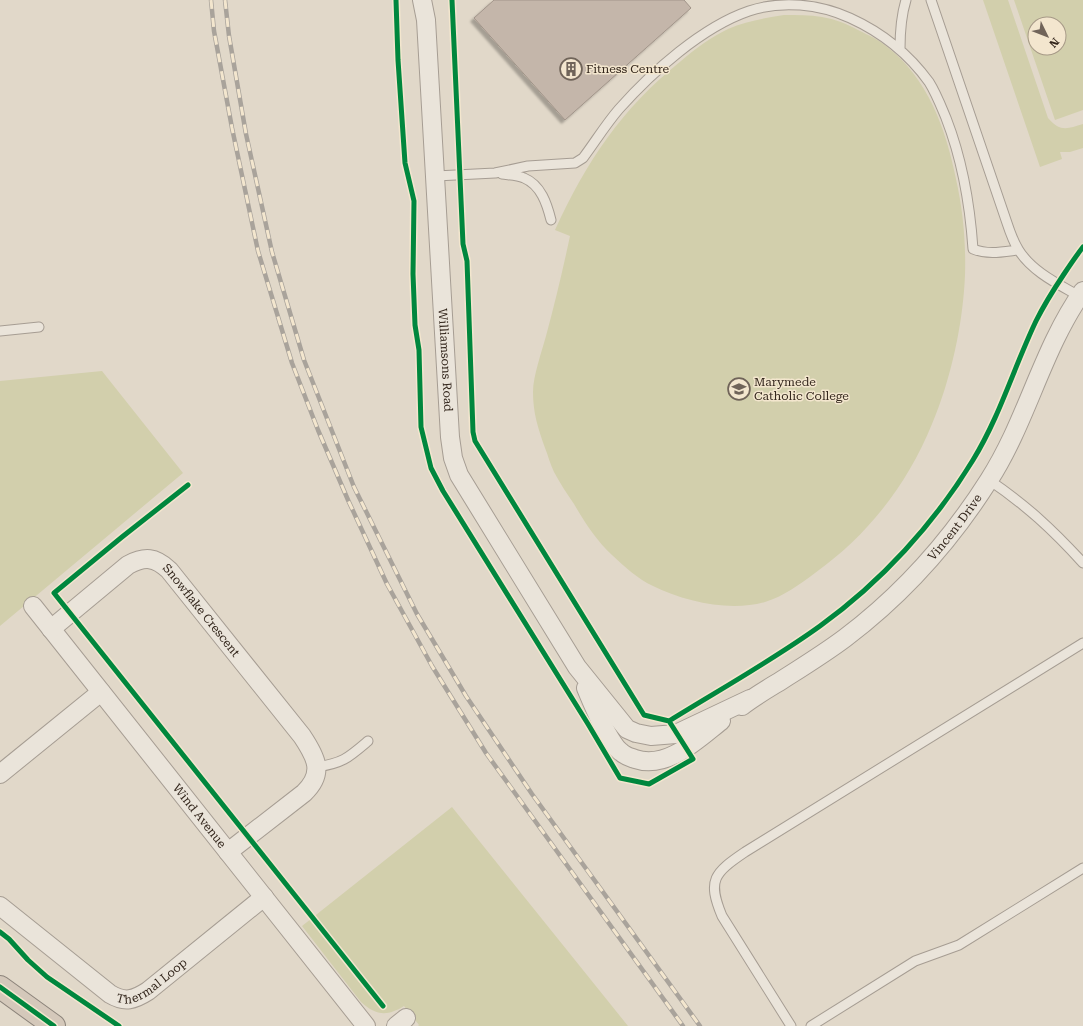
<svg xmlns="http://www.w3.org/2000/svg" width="1083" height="1026" font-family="'Roboto Serif',serif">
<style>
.green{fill:#d2cfac;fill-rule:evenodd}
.building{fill:#c4b6aa;stroke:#a19489;filter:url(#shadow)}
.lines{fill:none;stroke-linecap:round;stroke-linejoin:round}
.lane-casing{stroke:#a69d93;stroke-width:11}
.street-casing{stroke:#a69d93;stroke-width:20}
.highway-casing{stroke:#8b837a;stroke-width:24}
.lane{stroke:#eae4da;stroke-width:9}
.street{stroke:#eae4da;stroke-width:18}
.highway{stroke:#d4c8ba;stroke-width:22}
.rail-casing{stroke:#a9a39b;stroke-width:4.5}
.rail{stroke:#f3e6ce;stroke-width:3;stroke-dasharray:9;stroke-linecap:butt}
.cycleway-casing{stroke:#f3e6ce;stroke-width:8}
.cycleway{stroke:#00873e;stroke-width:5}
.labels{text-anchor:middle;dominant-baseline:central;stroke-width:3;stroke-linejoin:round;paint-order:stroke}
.poi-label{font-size:12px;fill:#33261c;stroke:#f3e6ce;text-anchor:start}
.street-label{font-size:12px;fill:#33261c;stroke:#f3e6ce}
</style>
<defs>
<filter id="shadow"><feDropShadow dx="-3.5" dy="3.5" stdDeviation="1" flood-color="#0004"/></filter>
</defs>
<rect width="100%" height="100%" fill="#e1d8c9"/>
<path class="green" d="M983,0H1008L1048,118C1060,132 1067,129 1083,124V148L1070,152H1060L1062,159L1040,167Z
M1014,0H1083V110L1055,120ZM1035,24H1059V48H1035Z
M784,15C797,15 810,15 822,17C835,19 847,24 858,30C868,35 878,39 886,46C928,78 946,129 956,179C963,210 966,242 965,275C963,324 951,379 932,424C907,485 868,535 815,573C799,585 784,596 765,602C730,612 686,602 653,586C638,579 625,567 612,555C597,541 585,523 574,504C567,494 560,483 554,472C550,464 548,455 545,448C538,428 533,413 533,392C533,376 542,351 546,336C555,303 563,269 570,236L555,230C586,162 622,108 681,61C695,49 711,37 728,29C746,21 765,18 784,15Z
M102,371L183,473L0,626V381Z
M452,807L628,1026H418L419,1025L404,1006C387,1017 375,1015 361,1002L302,926Z"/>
<path class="building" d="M494,0H684L691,8L565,120L474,18Z"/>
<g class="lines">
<g class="lane-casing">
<path id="lane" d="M931,0L1007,223C1010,232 1013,241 1018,249C1031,271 1058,284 1079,296
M900,49C900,32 901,16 906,0
M502,174C509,175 518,175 524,178C541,185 547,204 551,220
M436,176L495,173L528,166L575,163L583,158C595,142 606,124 619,109C652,72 702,27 749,11C782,0 819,4 850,18C883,33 908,53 929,82C936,93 941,106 946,118C962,159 970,205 973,249C988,255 1002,252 1018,250
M0,331L39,327
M989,480C1026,505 1053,530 1083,563
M317,767C343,763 348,758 368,741
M791,1026L722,916C707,880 714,873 745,852L1083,643
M811,1026L915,961L959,945L1083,868"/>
</g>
<g class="street-casing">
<g id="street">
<path id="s1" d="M422,0L426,20L450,437L453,458L459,475L577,667L627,729L636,733L651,736L676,734L750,699"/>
<path id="s2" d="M33,606L366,1026"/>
<path id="s3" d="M51,629L128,565C145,556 155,557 169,570L302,736C316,757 325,773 304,793L228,852"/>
<path d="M586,688C594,707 601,725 613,743C615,746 618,750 621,752C625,756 630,757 635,759C667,770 698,739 721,721"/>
<path id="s4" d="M742,706C755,696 769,688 782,680C804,666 825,653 845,638C902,595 951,540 989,480C1027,421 1042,349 1083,291"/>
<path d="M0,774L101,692"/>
<path id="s5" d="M0,906L110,994C125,1003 134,1000 148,991L264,897"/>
<path d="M396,1026L406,1018"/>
</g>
</g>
<g class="highway-casing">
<path id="highway" d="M0,987L54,1026"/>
</g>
<use href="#lane" class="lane"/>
<use href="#street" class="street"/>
<use href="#highway" class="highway"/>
<g class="rail-casing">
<path id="rail" d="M211,0L214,31L232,128L258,251L292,363L318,430L348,500L387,584L432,666L486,753L683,1026
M225,0L229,36L246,134L272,252L304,360L354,487L417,614L466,696L532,794L700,1026"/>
</g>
<use href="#rail" class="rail"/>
<g class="cycleway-casing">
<path id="cycleway" d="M396,0L398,60L405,163L414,201L413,274L415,325L419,350L421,427L431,468L443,491L588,724L620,778L649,784L693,759L669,721
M452,0L463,244L467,261L473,432L475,441L644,715L669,721C719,690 773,660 820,626C881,582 934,524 973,460C1000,416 1014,367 1036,321C1044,305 1054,289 1064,274C1070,265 1076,256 1083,247
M188,485L122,537L54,593L383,1006
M0,932L9,939L28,960L47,977L119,1026
M0,987L54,1026"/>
</g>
<use href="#cycleway" class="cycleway"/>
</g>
<defs>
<g id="building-ring" transform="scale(1.15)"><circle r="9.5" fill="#f3e6ce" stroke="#706459" stroke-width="1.5"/><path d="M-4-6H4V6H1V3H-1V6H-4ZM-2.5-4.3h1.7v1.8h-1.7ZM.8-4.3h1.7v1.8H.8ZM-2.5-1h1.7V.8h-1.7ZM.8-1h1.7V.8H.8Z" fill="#706459"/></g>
<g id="school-ring" transform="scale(1.15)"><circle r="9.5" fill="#f3e6ce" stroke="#706459" stroke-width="1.5"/><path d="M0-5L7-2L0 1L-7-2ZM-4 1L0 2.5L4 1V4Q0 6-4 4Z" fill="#706459"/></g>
</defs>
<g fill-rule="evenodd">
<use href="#building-ring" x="571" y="69"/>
<use href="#school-ring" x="739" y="389"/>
</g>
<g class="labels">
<g class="poi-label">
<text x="586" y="69">Fitness Centre</text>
<text x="754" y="382">Marymede<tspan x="754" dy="14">Catholic College</tspan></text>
</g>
<g class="street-label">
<text stroke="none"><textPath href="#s1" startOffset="361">Williamsons Road</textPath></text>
<text stroke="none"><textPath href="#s4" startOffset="280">Vincent Drive</textPath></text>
<text stroke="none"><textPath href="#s3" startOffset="197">Snowflake Crescent</textPath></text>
<text stroke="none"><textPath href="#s2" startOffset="268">Wind Avenue</textPath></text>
<text stroke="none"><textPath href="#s5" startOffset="189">Thermal Loop</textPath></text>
</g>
</g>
<g transform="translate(1047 36) rotate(133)"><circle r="19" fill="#f3e6ce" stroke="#a69987"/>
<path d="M0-3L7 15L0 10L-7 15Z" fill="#706459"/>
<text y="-6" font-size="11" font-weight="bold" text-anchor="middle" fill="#33261c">N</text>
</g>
</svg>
